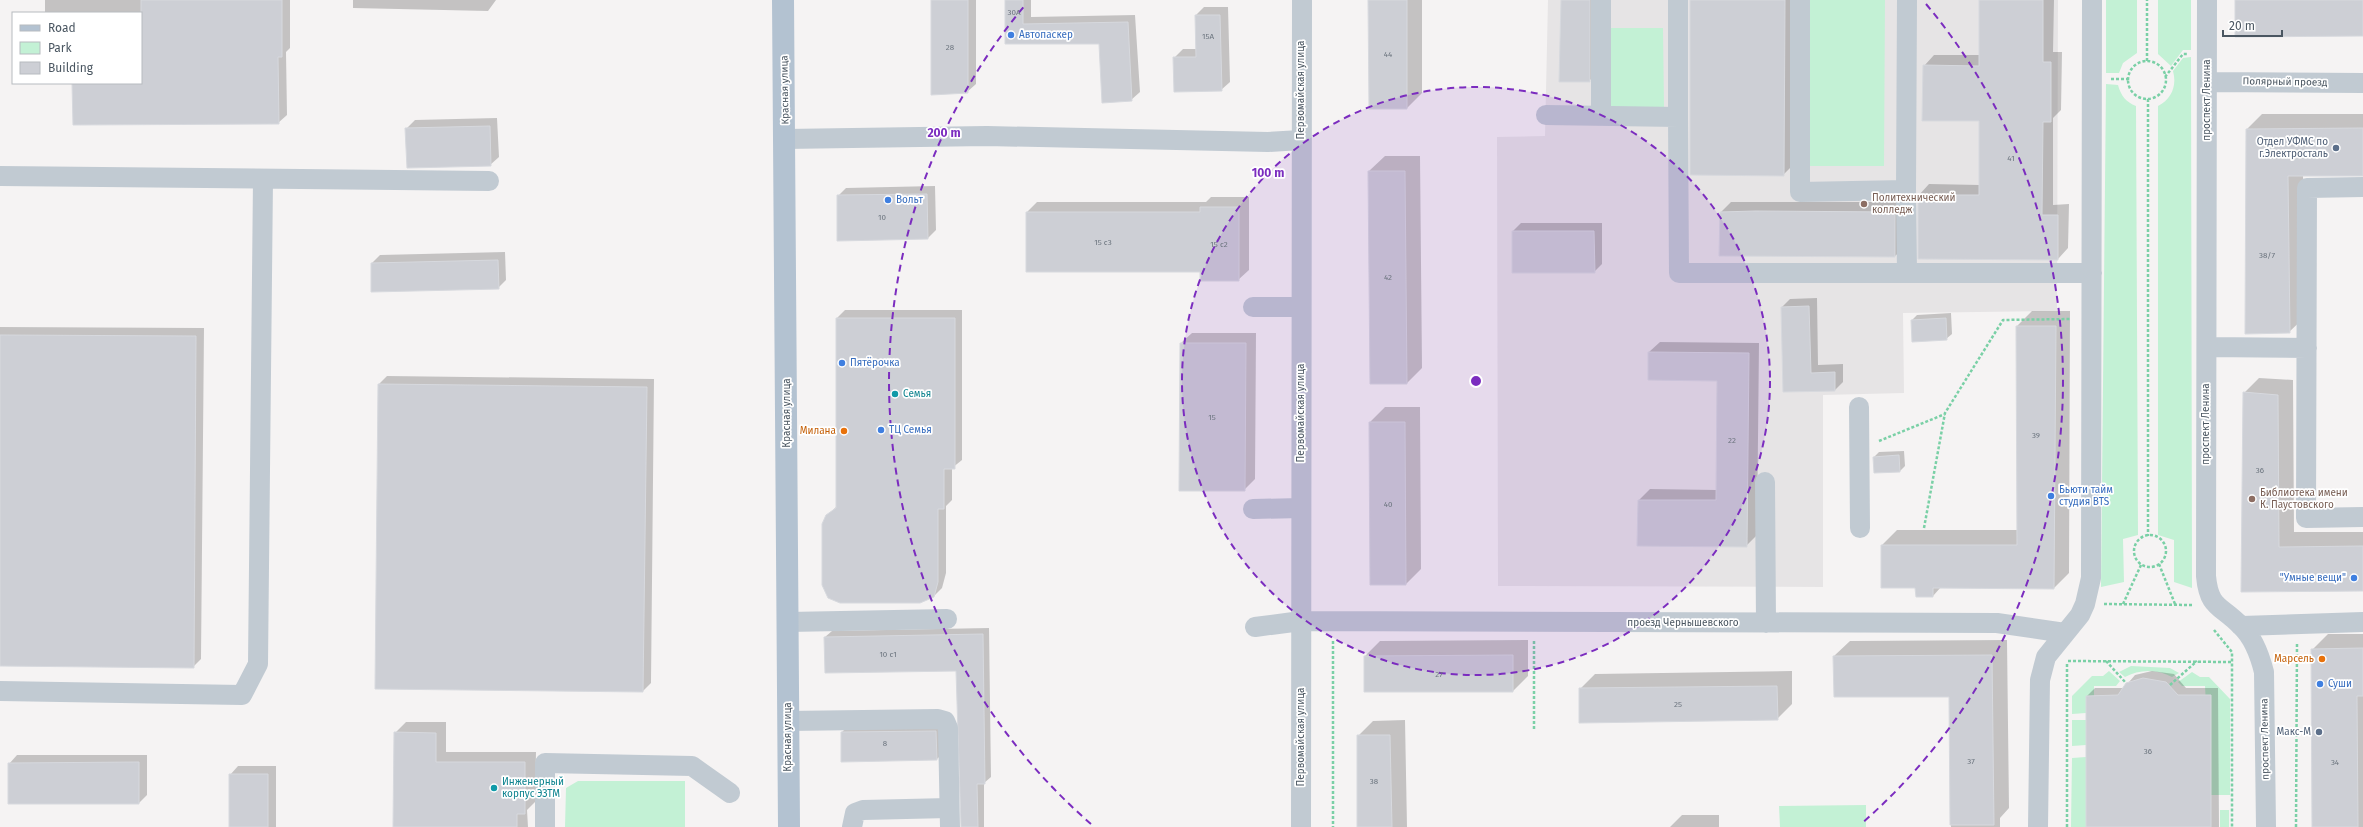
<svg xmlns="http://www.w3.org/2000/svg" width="2363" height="827" font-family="'Fira Sans',sans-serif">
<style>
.education{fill:#e6e4e5}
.green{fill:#c3f1d5}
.shadow{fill:#0003}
.building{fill:#cdcfd5;stroke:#d7d9de}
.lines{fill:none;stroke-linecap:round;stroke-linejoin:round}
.path{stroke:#7ad0a6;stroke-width:2.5;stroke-dasharray:3 2;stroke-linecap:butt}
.minor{stroke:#c1cad2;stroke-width:20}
.major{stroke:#b3c2d1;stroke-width:22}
.ring{fill:none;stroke:#7b2cbf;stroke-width:2;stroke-dasharray:7 5}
.shop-dot{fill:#3f7fe0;stroke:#fff;stroke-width:1.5}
.service-dot{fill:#5c6f8a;stroke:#fff;stroke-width:1.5}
.education-dot{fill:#8d6e63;stroke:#fff;stroke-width:1.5}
.culture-dot{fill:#0f9aa8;stroke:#fff;stroke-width:1.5}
.food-dot{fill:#e8710a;stroke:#fff;stroke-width:1.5}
.labels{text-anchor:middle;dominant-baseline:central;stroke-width:3.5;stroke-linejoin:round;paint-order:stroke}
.number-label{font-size:8px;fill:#6b747e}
.shop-label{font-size:10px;fill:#366cbe;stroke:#fff;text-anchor:start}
.street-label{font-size:10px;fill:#4a5661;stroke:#fff}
.service-label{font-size:10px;fill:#4e5e75;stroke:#fff;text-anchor:end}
.education-label{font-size:10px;fill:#785e54;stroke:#fff;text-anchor:start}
.culture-label{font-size:10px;fill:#0d838f;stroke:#fff;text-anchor:start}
.food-label{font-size:10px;fill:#c56008;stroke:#fff;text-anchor:end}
.centre{fill:#7b2cbf;stroke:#fff;stroke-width:2}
.ring-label{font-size:12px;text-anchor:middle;font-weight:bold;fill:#7b2cbf;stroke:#fff;stroke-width:3.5;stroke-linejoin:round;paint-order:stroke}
</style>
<rect width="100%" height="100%" fill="#f5f3f3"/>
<path class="education" d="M1548,0H2058L2057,311L1903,313L1904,393L1823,395V587L1498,586L1497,137L1545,136Z"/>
<path class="green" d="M1809,0H1885L1884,166H1809Z
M2106,0H2137V53L2123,63L2119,73H2106Z
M2158,0H2191V50H2183L2171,66L2158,54Z
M1610,28H1663L1664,108L1611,109Z
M2191,57V58L2192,588L2174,582V540L2158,535V106C2172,99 2177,85 2173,71L2183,58Z
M2106,84L2118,85C2121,96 2126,102 2136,106L2138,535L2123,539L2124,582L2101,587Z
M2131,666L2170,668L2179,673L2172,677C2158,669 2139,669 2125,677L2119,672Z
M2109,671L2120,681L2116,686H2094V696H2086V713L2072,714V696L2092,676H2103Z
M2192,672L2200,677H2209L2230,699V795H2211L2205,686H2182L2178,682Z
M2072,720H2086V745L2072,746Z
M2086,757V827H2071L2072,758Z
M578,781H685V827H565L566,788Z
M1866,805V827H1780L1779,806Z
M2220,810H2229V827H2220Z"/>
<path class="shadow" d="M45,0H290V48L286,52L287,115L278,123L73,83H141V13H45Z
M353,0H496L488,11L353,8Z
M932,0H976V84L967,92Z
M1006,0H1031V17L1135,15L1140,92L1131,100L1100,43H1006Z
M1369,0H1422V93L1407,108Z
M1562,0H1598L1597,73L1589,81Z
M1691,0H1796L1794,164L1783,175Z
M1980,0H2054L2053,52H2062L2061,110L2053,118V205L2069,204L2068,248L2058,259L1919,195L1929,184L1980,185V120L1924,66L1934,55H1980Z
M1204,7H1228L1230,82L1221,90L1174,58L1183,49H1197L1196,15Z
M2262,114H2363V175H2303L2305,317L2289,332L2247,129Z
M497,118L499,157L490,165L406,129L415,120Z
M1385,156H1420L1422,368L1407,383L1369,171Z
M935,186L936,230L928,238L838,196L846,188Z
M1211,197H1249V270L1238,280L1027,212L1037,202H1206Z
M1731,202H1905L1906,246L1895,256L1721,212Z
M1521,223H1602V264L1594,272L1513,231Z
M505,252L506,280L498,288L372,263L380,255Z
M1817,298L1818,365L1843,364V382L1835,390L1784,391L1782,307L1790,299Z
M845,310H962V460L952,468V500L946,506V573L942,588L934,596L827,516L837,506V318Z
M2032,311H2070L2069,573L2054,588L1941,587L1933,596L1916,587L1882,545L1897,530H2018L2017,326Z
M1951,313L1952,334L1946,339L1912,320L1917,315Z
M0,327L204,328L201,659L193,667L0,665Z
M1192,333H1256L1255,479L1244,490L1181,343Z
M1660,342L1759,343L1757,535L1746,546L1638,545L1639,500L1650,489L1717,490L1718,380L1649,352Z
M387,376L654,379L651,683L643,691L379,384Z
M2259,378L2293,380L2294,532H2363V590L2242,591L2244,393Z
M1385,407H1420L1421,569L1406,584L1370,422Z
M1904,451L1905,466L1900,471L1874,457L1879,452Z
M989,628L991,777L984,783V827H962L957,670L825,637L832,631Z
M2328,634H2363V827H2313L2312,650Z
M1528,640V676L1513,691H1365V656L1380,641Z
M2007,640L2009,808L2000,818V827H1951L1950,696L1834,656L1850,641Z
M1792,671V704L1777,719L1580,689L1595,674Z
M2152,671L2174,674L2186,688H2218L2219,827H2087V696L2095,688H2124L2135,675Z
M1405,720L1407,827H1358V736L1373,721Z
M406,722H446V752H536L535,802L527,810L528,827H394L395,733Z
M942,726V754L937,759L842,732L847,727Z
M17,755H147V795L139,803H9V764Z
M238,766H276V827H230V775Z
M1682,815H1719V827H1670Z"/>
<path class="building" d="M141,0H282V57H278L279,124L73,125L72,83H141Z
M931,0H968V93L931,95Z
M1005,0H1023V24L1128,22L1132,101L1102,103L1099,44H1005Z
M1368,0H1407V109H1369Z
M1561,0H1590V82H1559Z
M1690,0H1785L1784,176L1690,175Z
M1979,0H2043V62H2051V122H2043L2042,215H2058V260L1918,259V195H1979V121H1922L1923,65L1979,66Z
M2235,0H2363V36L2235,37Z
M1195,15H1220L1222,91L1174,92L1173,57H1196Z
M490,126L491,166L407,168L405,128Z
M2363,128V176H2288L2290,333L2245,334L2246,129Z
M1368,171H1405L1407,384H1370Z
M927,194L928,239L837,241V195Z
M1200,207H1239V281H1200V272H1026V212H1200Z
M1755,211L1895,212V257L1719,256L1720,212Z
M1512,231H1594L1595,273H1512Z
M498,260L499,289L371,292V263Z
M1809,306L1811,373L1835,372V391L1783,392L1781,307Z
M836,318H955V469H944V509H938V582L934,597L920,603H840L828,598L822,585V524L826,515L836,508Z
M1946,318L1947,340L1912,342L1911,320Z
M2016,326H2056L2054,589L1933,588V597H1916L1915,588H1881V545H2017Z
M0,335L196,336L194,668L0,666Z
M1180,343H1246L1245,491H1179Z
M1648,352L1749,353L1747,547L1637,546L1638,500H1716L1717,381L1648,380Z
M378,384L647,387L643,692L375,689Z
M2243,392L2278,395L2279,547L2363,546V591L2241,592Z
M1369,422H1405L1406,585H1370Z
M1899,455L1900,472L1874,473L1873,457Z
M983,634L985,784H977L978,827H961L956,671L825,673L824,637Z
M2363,648V696H2357L2358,827H2312L2311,649Z
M1513,655V692H1364V656Z
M1992,655L1994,825H1950L1949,697H1834L1833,656Z
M2143,678L2166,682L2178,695H2211V827H2086V696L2118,695L2126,683Z
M1777,686L1778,720L1579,723V688Z
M936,731L937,760L841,762V732Z
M394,732L436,733V762H525V814H517V827H393Z
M1357,735H1390L1392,827H1357Z
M139,762V804H8V763Z
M229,774H268V827H229Z"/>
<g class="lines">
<path class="path" d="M2147,61V0
M2128 80a19 19 0 1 1 38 0a19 19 0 1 1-38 0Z
M2165,77L2183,54H2188
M2111,79H2128
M2148,99V536
M1879,441L1945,414
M1924,528L1945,413L2003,320L2070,319
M2134 551a16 16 0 1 1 32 0a16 16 0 1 1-32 0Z
M2159,564L2175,604
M2104,604L2192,605
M2123,604L2141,565
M2214,630L2232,652V827
M1333,641V827
M1534,641V729
M2068,661L2233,662
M2106,661L2126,683
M2170,685L2197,661
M2067,827V664
M2296,827L2297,644"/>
<path class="minor" d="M1601,0V116
M1800,0V192L1906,190L1907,273
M2207,0L2206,576C2209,609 2221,605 2241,626C2254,638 2260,656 2264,672L2266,827
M2207,82L2363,83
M1546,115L1678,117L1679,273H2092
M1678,117V0
M785,139L987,136L1268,142L1301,140
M0,176L489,181
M2363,187L2307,188L2306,518L2363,517
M1906,190L1907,0
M1253,307H1301
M2207,347L2307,348
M1859,407L1860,528
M1765,482L1766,623
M1253,509L1301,508
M788,622L947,619
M2242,626L2363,622
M1255,627L1301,621L1997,623L2065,633
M0,691L242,695L258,664L263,179
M788,721L938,719L945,721L948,728L950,827
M545,827V763L692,766L730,793
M852,827L855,813L863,810L949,808
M1301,827L1302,0
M2038,827L2040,680L2046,657L2080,615L2085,604L2091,578L2092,0"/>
<path class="major" d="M783,0L789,827"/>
</g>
<circle cx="1476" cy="381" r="294" fill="#7b2cbf" fill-opacity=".12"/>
<g class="ring">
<circle cx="1476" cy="381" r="294"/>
<path d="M1091 824A587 587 0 0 1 1026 4M1926 4A587 587 0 0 1 1861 824"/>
</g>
<g class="shop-dot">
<circle cx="1011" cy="35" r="4"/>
<circle cx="888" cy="200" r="4"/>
<circle cx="842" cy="363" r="4"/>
<circle cx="881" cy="430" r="4"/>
<circle cx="2051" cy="496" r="4"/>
<circle cx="2354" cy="578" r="4"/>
<circle cx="2320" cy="684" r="4"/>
</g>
<g class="service-dot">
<circle cx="2336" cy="148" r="4"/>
<circle cx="2319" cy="732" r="4"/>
</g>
<g class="education-dot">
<circle cx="1864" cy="204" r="4"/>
<circle cx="2252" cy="499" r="4"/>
</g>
<g class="culture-dot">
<circle cx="895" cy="394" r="4"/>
<circle cx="494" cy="788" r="4"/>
</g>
<g class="food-dot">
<circle cx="844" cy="431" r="4"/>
<circle cx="2322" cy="659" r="4"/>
</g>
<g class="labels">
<g class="number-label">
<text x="1014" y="12">30А</text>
<text x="1208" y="36">15А</text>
<text x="950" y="47">28</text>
<text x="1388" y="54">44</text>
<text x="2011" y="158">41</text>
<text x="882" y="217">10</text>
<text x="1103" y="242">15 с3</text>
<text x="1219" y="244">15 с2</text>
<text x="2267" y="255">38/7</text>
<text x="1388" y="277">42</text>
<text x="1212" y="417">15</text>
<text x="2036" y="435">39</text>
<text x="1732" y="440">22</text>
<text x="2260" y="470">36</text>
<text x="1388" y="504">40</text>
<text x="888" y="654">10 с1</text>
<text x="1439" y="674">27</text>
<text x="1678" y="704">25</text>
<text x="885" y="743">8</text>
<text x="2148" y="751">36</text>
<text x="1971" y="761">37</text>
<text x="2335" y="762">34</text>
<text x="1374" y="781">38</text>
</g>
<g class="shop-label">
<text x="1019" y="35">Автопаскер</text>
<text x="896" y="200">Вольт</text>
<text x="850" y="363">Пятёрочка</text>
<text x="889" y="430">ТЦ Семья</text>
<text x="2059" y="490">Бьюти тайм<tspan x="2059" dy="12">студия BTS</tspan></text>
<text x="2346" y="578" text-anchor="end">"Умные вещи"</text>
<text x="2328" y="684">Суши</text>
</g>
<g class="street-label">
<text transform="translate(2285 82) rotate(1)">Полярный проезд</text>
<text transform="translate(785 90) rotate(-91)">Красная улица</text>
<text transform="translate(1301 90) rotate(-90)">Первомайская улица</text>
<text transform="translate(2207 100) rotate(-90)">проспект Ленина</text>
<text transform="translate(787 413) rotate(-90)">Красная улица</text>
<text transform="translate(1301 413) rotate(-90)">Первомайская улица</text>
<text transform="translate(2206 424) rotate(-90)">проспект Ленина</text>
<text x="1683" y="623">проезд Чернышевского</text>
<text transform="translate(788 737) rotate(-90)">Красная улица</text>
<text transform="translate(1301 737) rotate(-90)">Первомайская улица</text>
<text transform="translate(2265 739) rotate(-91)">проспект Ленина</text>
</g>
<g class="service-label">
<text x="2328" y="142">Отдел УФМС по<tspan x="2328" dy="12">г.Электросталь</tspan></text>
<text x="2311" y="732">Макс-М</text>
</g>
<g class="education-label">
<text x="1872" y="198">Политехнический<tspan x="1872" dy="12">колледж</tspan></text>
<text x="2260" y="493">Библиотека имени<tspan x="2260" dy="12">К. Паустовского</tspan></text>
</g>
<g class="culture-label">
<text x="903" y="394">Семья</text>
<text x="502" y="782">Инженерный<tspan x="502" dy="12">корпус ЭЗТМ</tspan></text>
</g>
<g class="food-label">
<text x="836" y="431">Милана</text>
<text x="2314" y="659">Марсель</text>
</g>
</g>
<circle cx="1476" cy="381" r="6" class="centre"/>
<g class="ring-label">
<text x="944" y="137">200 m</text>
<text x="1268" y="177">100 m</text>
</g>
<rect x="12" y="12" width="130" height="72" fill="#ffffff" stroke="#b7bbc0"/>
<rect x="20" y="25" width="20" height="6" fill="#b3c2d1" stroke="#b7bbc0"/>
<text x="48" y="32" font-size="12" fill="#4a5661">Road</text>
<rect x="20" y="42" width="20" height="12" fill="#c3f1d5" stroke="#b7bbc0"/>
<text x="48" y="52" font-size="12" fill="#4a5661">Park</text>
<rect x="20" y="62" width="20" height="12" fill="#cdcfd5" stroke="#b7bbc0"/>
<text x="48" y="72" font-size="12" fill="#4a5661">Building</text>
<path d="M2223 30v6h59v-6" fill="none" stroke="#4a5661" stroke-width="2"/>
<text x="2229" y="30" font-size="12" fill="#4a5661" stroke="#ffffff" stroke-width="3" paint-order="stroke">20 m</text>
</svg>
